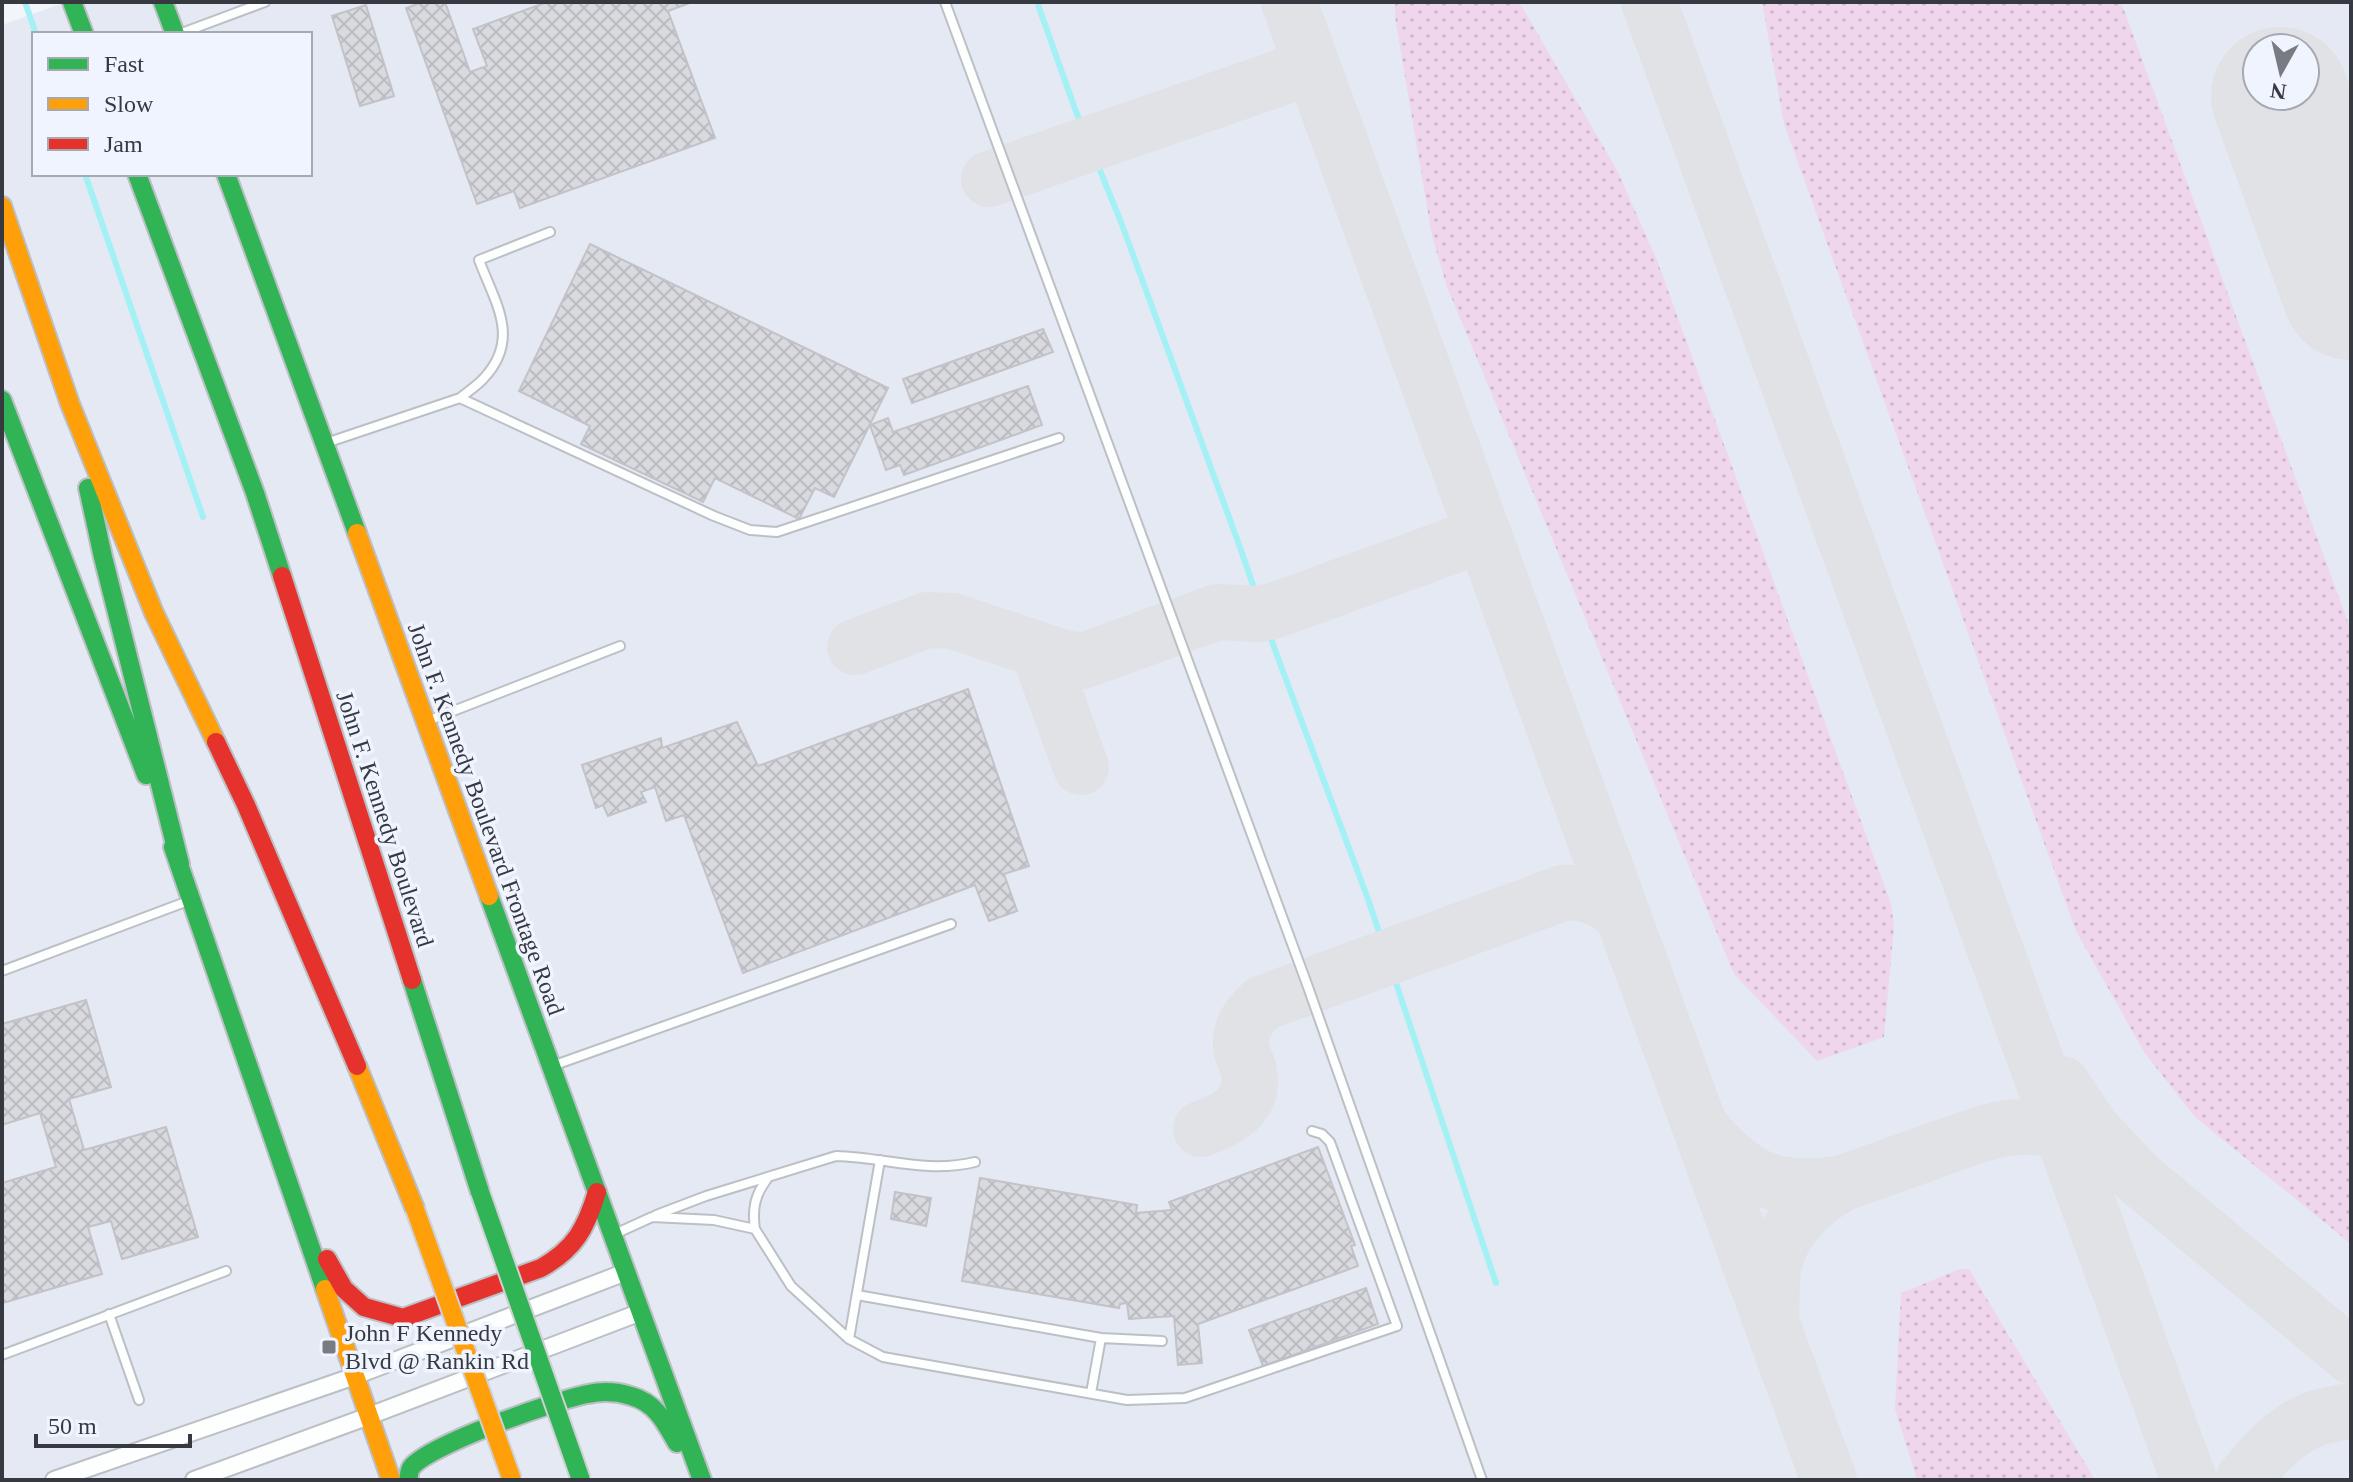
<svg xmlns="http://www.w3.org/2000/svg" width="2353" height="1482" font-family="'Times New Roman',serif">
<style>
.built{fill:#e4e9f4;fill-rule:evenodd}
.grass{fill:url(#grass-dots)}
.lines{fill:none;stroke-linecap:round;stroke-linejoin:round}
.stream{stroke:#a3f1f5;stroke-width:6}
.taxiway{stroke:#e0e2e6;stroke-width:56}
.runway{stroke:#e0e2e6;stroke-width:138}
.building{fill:url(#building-cross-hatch);stroke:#c2c2c7;stroke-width:2}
.lane-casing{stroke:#bcbfc4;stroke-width:12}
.street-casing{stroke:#bcbfc4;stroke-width:20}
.fast-casing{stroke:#bcbfc4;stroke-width:22}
.slow-casing{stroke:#bcbfc4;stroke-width:22}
.jam-casing{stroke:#bcbfc4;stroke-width:22}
.lane{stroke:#fdfefe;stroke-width:8}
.street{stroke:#fdfefe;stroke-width:16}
.fast{stroke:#30b455;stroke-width:18}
.slow{stroke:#ff9f0a;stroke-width:18}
.jam{stroke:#e5322d;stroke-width:18}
.fast-bridge-casing{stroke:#ced0d3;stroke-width:22;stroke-linecap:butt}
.slow-bridge-casing{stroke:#ced0d3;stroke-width:22;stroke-linecap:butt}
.fast-bridge{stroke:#30b455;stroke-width:18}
.slow-bridge{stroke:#ff9f0a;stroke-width:18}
.poi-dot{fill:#787b81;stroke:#eff4fe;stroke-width:3}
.labels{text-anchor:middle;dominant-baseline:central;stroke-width:7;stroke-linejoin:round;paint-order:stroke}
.street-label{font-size:24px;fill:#363940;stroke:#eff4fe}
.poi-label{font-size:24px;fill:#363940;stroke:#eff4fe;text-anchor:start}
</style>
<defs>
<pattern id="grass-dots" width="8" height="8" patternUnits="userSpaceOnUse" patternTransform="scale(2)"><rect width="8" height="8" fill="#efd6ed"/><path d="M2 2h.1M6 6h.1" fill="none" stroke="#ceb8cc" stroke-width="1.8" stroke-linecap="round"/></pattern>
<pattern id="building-cross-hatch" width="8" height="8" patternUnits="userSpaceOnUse" patternTransform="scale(2)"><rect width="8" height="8" fill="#d9dadf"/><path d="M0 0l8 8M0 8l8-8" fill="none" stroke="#bbbcc0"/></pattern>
</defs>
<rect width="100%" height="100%" fill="#f2f5fa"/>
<path class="built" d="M66,2H2351V1480H2V25ZM34,34H310V174H34ZM2257,48H2305V96H2257Z"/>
<path class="grass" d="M1395,2H1519L1617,170L1658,263L1891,904L1894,927L1884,1037L1817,1061L1734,974L1447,287L1432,236L1395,17Z
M1762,2H2121L2351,630V1244L2195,1117L2144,1052L2076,931L1784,124Z
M1960,1269H1969L2095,1480H1917L1895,1409L1901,1293Z"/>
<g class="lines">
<path class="stream" d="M25,2L36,34
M1037,2L1075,109L1121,222L1241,550L1275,650L1368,899L1496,1283
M85,174L203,517"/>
<path class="taxiway" d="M1289,2L1829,1480
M1649,2L2189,1480
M989,179L1288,75C1300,67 1302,59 1305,46
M855,647L927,620L953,621L1061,657L1083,661L1217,612L1259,614L1276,610L1460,543C1474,541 1481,545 1491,554
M1038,649L1081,767
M2062,1084L2092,1129L2136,1176L2351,1356
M1702,1128C1744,1180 1777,1194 1843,1183
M1201,1129C1227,1120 1255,1105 1249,1071C1247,1063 1242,1055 1241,1047C1239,1028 1250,1014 1263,1003L1563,893C1589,891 1606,899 1624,918
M1771,1315C1772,1300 1771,1285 1773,1270C1779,1231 1810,1201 1843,1183C1874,1172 1905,1161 1936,1150C1994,1129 2031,1113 2090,1144
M2243,1480C2262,1456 2284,1431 2314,1419C2325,1415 2339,1413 2351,1411"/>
<path class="runway" d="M2280,96L2351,291"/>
</g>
<path class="building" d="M423,2H445L470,72L487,66L473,29L547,2H692L668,11L715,138L520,208L514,191L477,204L406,8Z
M366,5L394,96L360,106L332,16Z
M590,244L888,388L834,497L815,488L799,519L715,478L703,502L581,444L590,426L519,391Z
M1043,329L1053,352L912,403L903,379Z
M1028,386L1042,425L904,475L900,465L886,470L870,425L888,418L893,432Z
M968,689L1029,866L1004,874L1017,911L989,921L975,885L743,973L684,815L666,821L655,787L641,792L646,802L608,816L603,805L596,808L582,765L661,738L662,748L737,722L758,766Z
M86,1000L111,1087L69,1099L84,1150L166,1127L198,1237L122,1259L111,1221L88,1227L102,1274L3,1303L2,1183L56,1167L40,1113L2,1125V1024Z
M1318,1147L1355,1245L1351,1246L1358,1266L1198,1324L1202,1363L1178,1365L1174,1316L1129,1319L1127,1303L1120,1304L1119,1308L962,1281L980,1178L1137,1205L1136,1213L1172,1210L1169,1202Z
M895,1192L931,1198L926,1226L891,1219Z
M1366,1288L1378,1324L1263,1366L1249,1330Z"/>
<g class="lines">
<g class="lane-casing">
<path id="lane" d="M945,2L1308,987L1482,1480
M179,34L265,2
M460,398C467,392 477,386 484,378C521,338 495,303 479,260L550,232
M329,442L460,398L714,516L750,530L777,532L1059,438
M430,720L620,646
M2,971L188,901
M555,1065L951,924
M656,1215L706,1196L836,1156C885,1157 925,1174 975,1162
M755,1229C752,1209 755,1195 767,1179
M617,1233L652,1217L714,1220L755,1229L791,1286L849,1339L883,1357L1127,1400L1185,1398L1397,1326L1330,1142L1322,1134L1312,1131
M857,1295L1101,1338L1162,1341
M109,1314L139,1400
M849,1339L880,1160
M2,1355L226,1271
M1091,1393L1101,1338"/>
</g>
<g class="street-casing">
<path id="street" d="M54,1480L355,1376L626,1272
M194,1480L369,1416L641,1312"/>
</g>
<g class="fast-casing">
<path id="fast" d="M72,2L84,34
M163,2L175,34
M137,174L255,493L282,576
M226,174L357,533
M2,400L146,775
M88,488L103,557L180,864
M173,847L325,1289
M489,896L702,1480
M412,980L480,1192
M408,1480C409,1477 409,1471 411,1468C425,1446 559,1399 588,1394C602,1391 618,1392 631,1396C656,1403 665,1422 677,1443"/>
</g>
<g class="slow-casing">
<path id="slow" d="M2,206L70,404L154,613L216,742
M357,533L489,896
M357,1066L415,1209
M325,1289L391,1480"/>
</g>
<g class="jam-casing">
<path id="jam" d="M282,576L412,980
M216,742L246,805L357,1066
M327,1259L344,1289L364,1307L403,1318L541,1268C575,1249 586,1228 597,1192"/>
</g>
<use href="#lane" class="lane"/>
<use href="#street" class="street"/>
<use href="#fast" class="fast"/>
<use href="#slow" class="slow"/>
<use href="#jam" class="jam"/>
<g class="fast-bridge-casing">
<path id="fast-bridge" d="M480,1192L581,1480"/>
</g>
<g class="slow-bridge-casing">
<path id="slow-bridge" d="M415,1209L512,1480"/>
</g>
<use href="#fast-bridge" class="fast-bridge"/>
<use href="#slow-bridge" class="slow-bridge"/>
</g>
<rect class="poi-dot" x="321" y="1339" width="16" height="16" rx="4"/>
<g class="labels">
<g class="street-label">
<text transform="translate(385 819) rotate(72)">John F. Kennedy Boulevard</text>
<text transform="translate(486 819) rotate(70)">John F. Kennedy Boulevard Frontage Road</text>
</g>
<g class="poi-label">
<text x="345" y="1333">John F Kennedy<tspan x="345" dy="28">Blvd @ Rankin Rd</tspan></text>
</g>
</g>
<rect width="2353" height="1482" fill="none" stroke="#363940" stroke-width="8"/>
<rect x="32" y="32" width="280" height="144" fill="#eff4fe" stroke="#a5a9b2" stroke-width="2"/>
<rect x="48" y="58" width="40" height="12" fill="#30b455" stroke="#a5a9b2" stroke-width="2"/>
<text x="104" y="72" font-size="24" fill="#363940">Fast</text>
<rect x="48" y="98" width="40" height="12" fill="#ff9f0a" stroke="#a5a9b2" stroke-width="2"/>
<text x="104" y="112" font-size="24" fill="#363940">Slow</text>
<rect x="48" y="138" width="40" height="12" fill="#e5322d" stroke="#a5a9b2" stroke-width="2"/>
<text x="104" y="152" font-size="24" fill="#363940">Jam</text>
<g transform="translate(2281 72) rotate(188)"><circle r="38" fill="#eff4fe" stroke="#a5a9b2" stroke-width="2"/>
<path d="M0-6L14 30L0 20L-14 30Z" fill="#787b81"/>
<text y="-12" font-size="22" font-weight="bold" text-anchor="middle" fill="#363940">N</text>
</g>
<path d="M36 1434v12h154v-12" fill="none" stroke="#363940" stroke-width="4"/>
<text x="48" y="1434" font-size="24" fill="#363940" stroke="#eff4fe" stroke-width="6" paint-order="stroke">50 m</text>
</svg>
